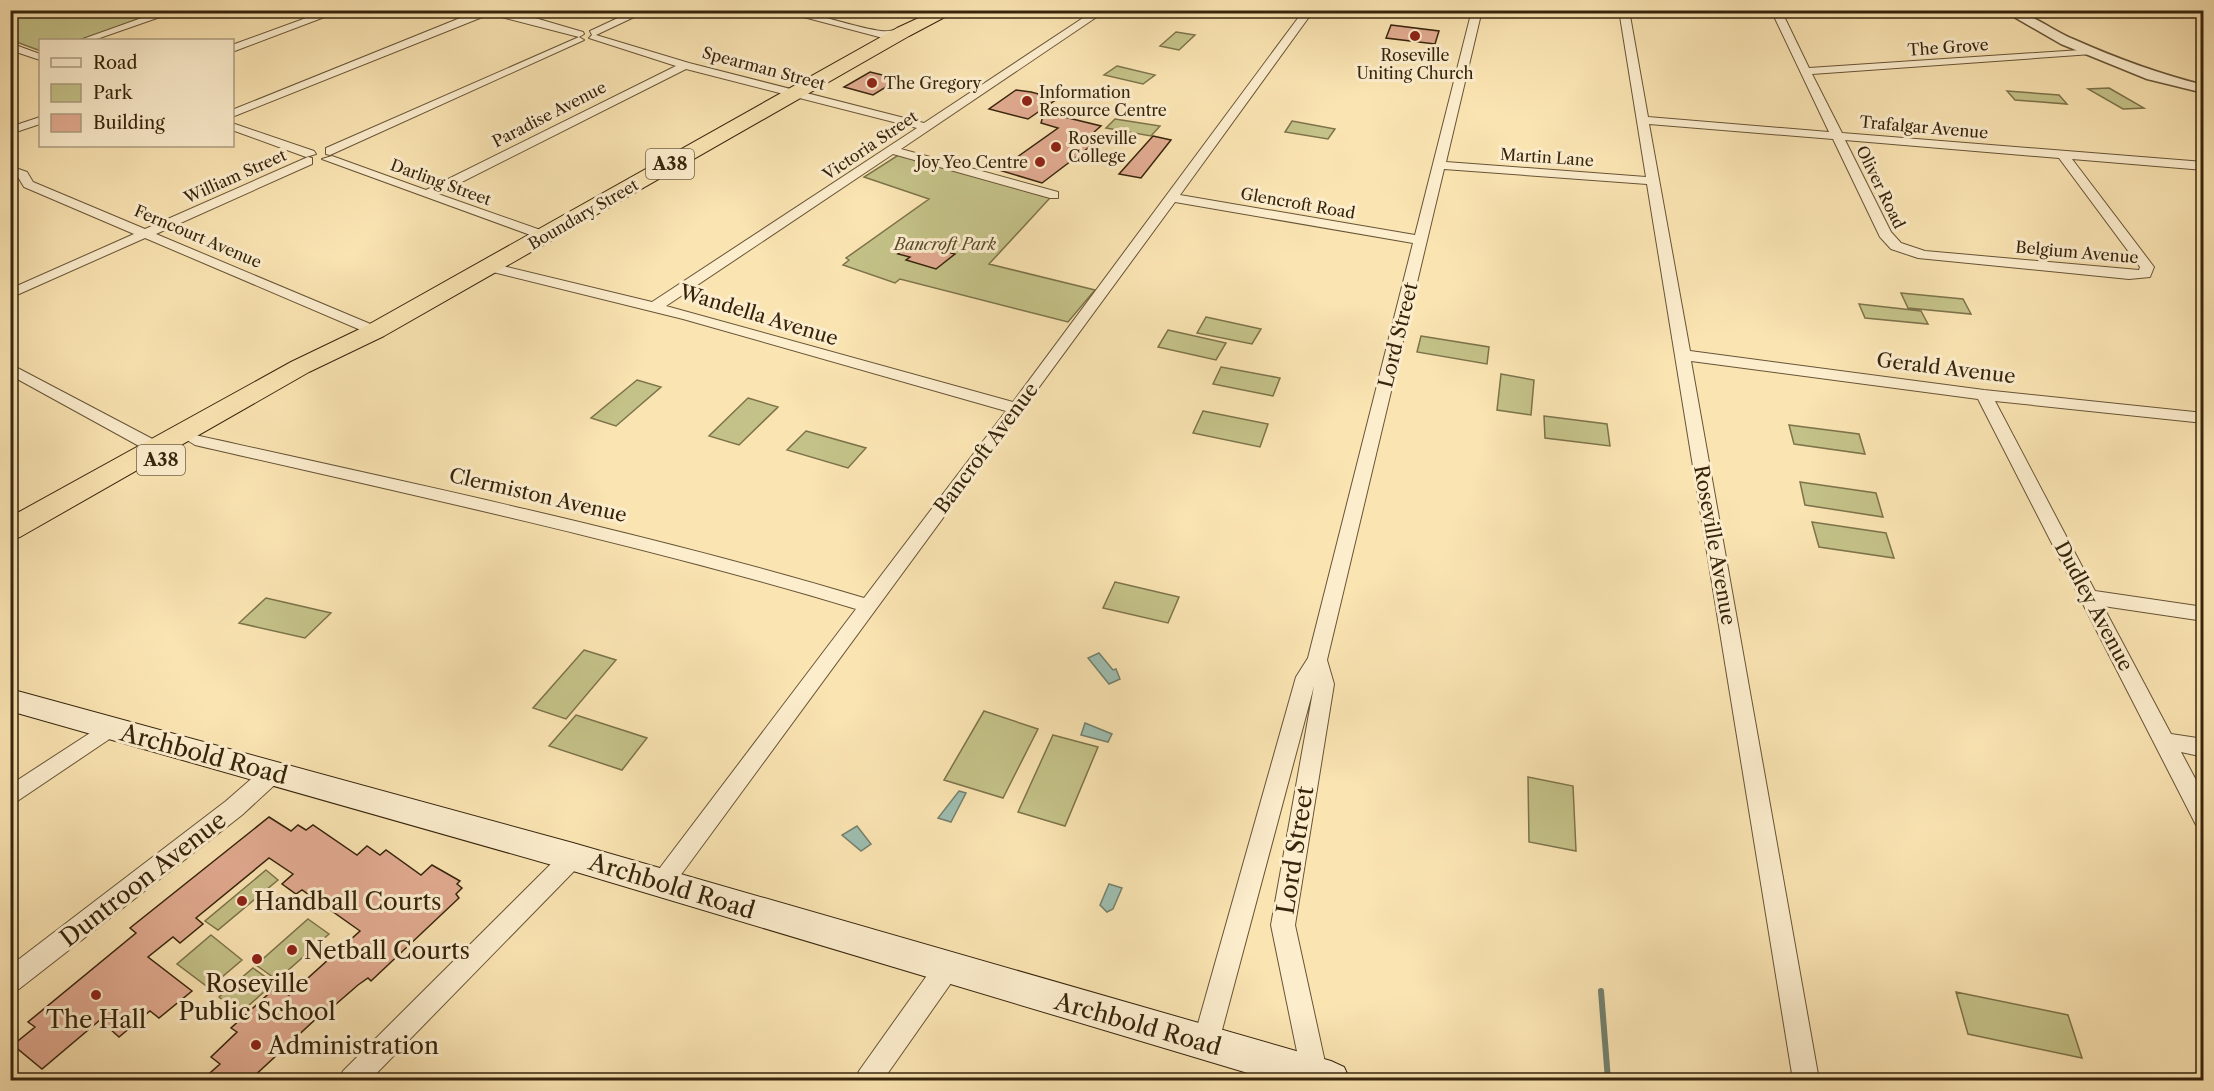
<svg xmlns="http://www.w3.org/2000/svg" width="2214" height="1091" font-family="'Libre Caslon Text',serif">
<style>
.green{fill:#c4c288;stroke:#7d734a;stroke-width:1.5}
.water{fill:#9ebeb0;stroke:#74806e;stroke-width:1.5}
.lines{fill:none;stroke-linecap:round;stroke-linejoin:round}
.stream{stroke:#74806e;stroke-width:6}
.building{fill:#e2ab91;stroke:#36240c;stroke-width:1.5}
.minor-casing{stroke:#675436;stroke-width:2}
.tertiary-casing{stroke:#675436;stroke-width:3}
.secondary-casing{stroke:#36240c;stroke-width:2}
.trunk-casing{stroke:#36240c;stroke-width:2}
.minor{fill:#fcedcd;fill-rule:evenodd}
.tertiary{fill:#fcedcd;fill-rule:evenodd}
.secondary{fill:#fcedcd;fill-rule:evenodd}
.trunk{fill:#fae4b2;fill-rule:evenodd}
.poi-dot{fill:#8f2418;stroke:#fcedcd;stroke-width:2}
.labels{text-anchor:middle;dominant-baseline:central;stroke-width:6;stroke-linejoin:round;paint-order:stroke}
.far-street-label{font-size:16px;fill:#36240c;stroke:#fcedcd}
.far-poi-label{font-size:16px;fill:#36240c;stroke:#fcedcd;text-anchor:start}
.far-park-label{font-size:16px;font-style:italic;fill:#5a4c2b;stroke:#fcedcd}
.shield{fill:#fcedcd;stroke:#716046;stroke-width:1.5}
.shield-label{font-size:18px;font-weight:bold;fill:#36240c}
.street-label{font-size:20px;fill:#36240c;stroke:#fcedcd}
.near-street-label{font-size:24px;fill:#36240c;stroke:#fcedcd}
.near-poi-label{font-size:24px;fill:#36240c;stroke:#fcedcd;text-anchor:start}
</style>
<rect width="100%" height="100%" fill="#fae4b2"/>
<filter id="stains"><feTurbulence type="fractalNoise" baseFrequency=".00333" numOctaves="4"/><feColorMatrix values="0 0 0 0 .2 0 0 0 0 .09 0 0 0 0 .02 0 0 0 .5 -.17"/></filter>
<radialGradient id="worn" r=".72"><stop offset=".6" stop-color="#630" stop-opacity="0"/><stop offset="1" stop-color="#630" stop-opacity=".3"/></radialGradient>
<path class="green" d="M10,11H170L81,40H40V50H38L11,40Z
M1176,32L1195,35L1179,50L1160,46Z
M1117,66L1155,75L1143,84L1104,75Z
M2109,88L2144,108L2123,109L2088,89Z
M2007,91L2059,95L2067,104L2015,100Z
M1115,119L1160,126L1151,136L1106,128Z
M1292,121L1335,129L1328,139L1285,132Z
M900,154L1050,198L989,264L1095,290L1068,322L900,279L895,283L843,265L849,260L846,258L929,199L864,177Z
M1901,293L1963,299L1971,314L1908,308Z
M1859,304L1921,311L1928,324L1865,318Z
M1206,317L1261,329L1252,344L1197,333Z
M1168,330L1226,343L1216,360L1158,347Z
M1421,336L1489,347L1487,364L1417,352Z
M1221,367L1280,378L1273,396L1213,384Z
M1501,374L1534,380L1531,415L1497,410Z
M637,380L661,387L616,426L591,418Z
M748,398L778,407L739,445L709,436Z
M1203,411L1268,424L1260,447L1193,433Z
M1544,416L1607,424L1610,446L1545,438Z
M1789,425L1859,434L1865,454L1794,444Z
M806,431L866,448L848,468L787,450Z
M1800,482L1876,493L1883,517L1805,505Z
M1812,522L1886,533L1894,558L1819,547Z
M1115,582L1179,597L1168,623L1103,608Z
M266,598L331,613L305,638L239,623Z
M584,650L616,660L566,719L533,708Z
M984,711L1038,729L1003,798L944,780Z
M576,715L647,738L622,770L549,746Z
M1053,735L1098,747L1065,826L1018,812Z
M1528,777L1573,786L1576,851L1529,842Z
M266,870L278,880L218,930L205,921Z
M308,919L329,934L277,980L256,965Z
M211,935L242,960L209,988L177,964Z
M253,968L274,983L240,1013L219,997Z
M1956,992L2068,1015L2082,1058L1968,1034Z"/>
<path class="water" d="M1099,653L1113,670L1116,669L1120,679L1109,684L1088,658Z
M1085,723L1112,734L1108,742L1081,735Z
M959,791L966,793L951,822L938,818Z
M857,826L871,844L861,851L842,835Z
M1109,884L1122,888L1113,909L1107,912L1100,905Z"/>
<g class="lines">
<path class="stream" d="M1601,991L1608,1080"/>
</g>
<path class="building" d="M1391,25L1439,31L1435,44L1386,38Z
M870,72L899,79L873,95L844,87Z
M1016,90L1031,92L1057,99L1028,119L989,109Z
M1044,112L1101,126L1085,140L1096,142L1042,183L999,170L1058,128L1041,123Z
M1153,136L1171,140L1141,178L1119,174Z
M911,244L927,249L929,247L955,254L936,269L906,260L910,257L898,254Z
M269,817L291,831L298,825L306,830L313,825L357,855L367,846L380,855L386,850L421,875L432,865L460,881L457,884L462,888L456,894L459,898L371,981L368,978L358,985L320,1018L318,1017L250,1080H202L220,1064L211,1057L237,1032L231,1028L275,988L289,995L360,931L302,890L296,894L282,884L293,874L269,858L196,918L203,924L180,943L173,937L148,957L192,991L159,1018L150,1011L119,1037L100,1020L42,1069L13,1045L35,1027L28,1022L136,933L130,928Z"/>
<g class="lines">
<g class="minor-casing">
<path id="minor" d="M164,10H180L94,40H80Z
M328,10H343L232,52V45Z
M480,10L518,13L583,32L584,34L579,37L584,40L330,155L326,154V148L579,37L490,14L232,117V110Z
M635,10H649L596,35L689,63L924,123L1095,10H1107L901,149L1058,192V198H1050L893,154L666,306L1013,402L1304,10H1314L1180,195L1415,235L1472,10H1482L1446,162L1646,177L1619,10H1629L1648,117L1829,132L1771,10H1781L1809,68L2096,49L2097,51L2092,54L1812,74L1842,133L2204,162V170L2072,159L2154,267L2150,277L2129,279L1918,258L1891,249L1880,237L1833,139L1649,124L1690,351L1984,390L2204,413V423L1995,401L2095,591L2204,607V621L2103,606L2171,734L2204,739V757L2181,752L2204,795V827L2196,825L1978,399L1691,361L1819,1080H1793L1647,184L1444,169L1327,660L1334,684L1295,925L1328,1076L1326,1080H1304L1302,1076L1271,925L1314,686L1218,1045L1214,1054L1205,1058L1196,1054L1192,1045L1296,677L1308,658L1413,243L1175,202L669,891L661,894L653,891L649,884L653,877L856,609C638,543 416,496 195,445L187,440L195,435C419,485 644,532 864,598L1006,411L683,319L485,270L483,267L490,263L652,302L917,128L686,69L438,194L549,233L551,236L544,240L322,159L332,156L426,190L676,66L589,38L592,35L590,31ZM1845,140L2059,158L2140,267L2139,270L1925,251L1901,243L1891,232Z
M777,10C813,10 846,26 881,31C890,33 900,26 908,32L883,38Z
M10,43L40,54V60L10,50Z
M40,117V124L10,134V127Z
M232,123L314,151L316,154L306,157L232,130Z
M308,157L312,158V164L156,234L380,328L382,331L380,334H370L145,238L10,298V289L134,234L24,187L18,177L10,174V166L27,172L33,182L145,229Z
M10,364L162,444L164,448L156,453L150,452L10,375Z
M110,720L117,722L120,728L117,734L10,806V785Z
M273,764L281,767L284,773L281,779L242,815L19,989L10,993V966L226,801L265,767Z
M573,847L581,850L584,857L581,864L370,1080H339L343,1071L565,850Z
M947,956L956,960L959,968L956,976L883,1080H855L859,1071L938,960Z"/>
</g>
<g class="tertiary-casing">
<path id="tertiary" d="M2002,10C2029,10 2049,29 2073,39C2116,58 2158,74 2204,85V93L2147,79L2061,44Z"/>
</g>
<g class="secondary-casing">
<path id="secondary" d="M10,689L573,843L1331,1061L1344,1067L1350,1080H1271L573,871L10,711Z"/>
</g>
<g class="trunk-casing">
<path id="trunk" d="M936,10H958L909,36L384,336L309,372L20,537L10,540V517L291,362L366,326L897,28Z"/>
</g>
<use href="#minor" class="minor"/>
<use href="#tertiary" class="tertiary"/>
<use href="#secondary" class="secondary"/>
<use href="#trunk" class="trunk"/>
</g>
<g class="poi-dot">
<circle cx="1415" cy="36" r="6"/>
<circle cx="872" cy="83" r="6"/>
<circle cx="1027" cy="101" r="6"/>
<circle cx="1056" cy="147" r="6"/>
<circle cx="1040" cy="162" r="6"/>
<circle cx="242" cy="901" r="6"/>
<circle cx="292" cy="950" r="6"/>
<circle cx="257" cy="959" r="6"/>
<circle cx="96" cy="995" r="6"/>
<circle cx="256" cy="1045" r="6"/>
</g>
<g class="labels">
<g class="far-street-label">
<text transform="translate(1948 47) rotate(-4)">The Grove</text>
<text transform="translate(764 68) rotate(15)">Spearman Street</text>
<text transform="translate(549 114) rotate(-27)">Paradise Avenue</text>
<text transform="translate(1924 127) rotate(5)">Trafalgar Avenue</text>
<text transform="translate(870 145) rotate(-34)">Victoria Street</text>
<text transform="translate(1547 157) rotate(4)">Martin Lane</text>
<text transform="translate(235 176) rotate(-24)">William Street</text>
<text transform="translate(441 182) rotate(20)">Darling Street</text>
<text transform="translate(1881 187) rotate(64)">Oliver Road</text>
<text transform="translate(1298 203) rotate(10)">Glencroft Road</text>
<text transform="translate(583 214) rotate(-30)">Boundary Street</text>
<text transform="translate(198 236) rotate(23)">Ferncourt Avenue</text>
<text transform="translate(2077 252) rotate(5)">Belgium Avenue</text>
</g>
<g class="far-poi-label">
<text x="1415" y="55" text-anchor="middle">Roseville<tspan x="1415" dy="18">Uniting Church</tspan></text>
<text x="884" y="83">The Gregory</text>
<text x="1039" y="92">Information<tspan x="1039" dy="18">Resource Centre</tspan></text>
<text x="1068" y="138">Roseville<tspan x="1068" dy="18">College</tspan></text>
<text x="1028" y="162" text-anchor="end">Joy Yeo Centre</text>
</g>
<g class="far-park-label">
<text x="945" y="244">Bancroft Park</text>
</g>
<g class="shield">
<rect x="646" y="149" width="48" height="30" rx="4.5"/>
<rect x="137" y="445" width="48" height="30" rx="4.5"/>
</g>
<g class="shield-label">
<text x="670" y="164">A38</text>
<text x="161" y="460">A38</text>
</g>
<g class="street-label">
<text transform="translate(759 315) rotate(17)">Wandella Avenue</text>
<text transform="translate(1398 335) rotate(-76)">Lord Street</text>
<text transform="translate(1946 368) rotate(7)">Gerald Avenue</text>
<text transform="translate(986 448) rotate(-53)">Bancroft Avenue</text>
<text transform="translate(538 495) rotate(13)">Clermiston Avenue</text>
<text transform="translate(1715 545) rotate(80)">Roseville Avenue</text>
<text transform="translate(2094 606) rotate(62)">Dudley Avenue</text>
</g>
<g class="near-street-label">
<text transform="translate(204 754) rotate(15)">Archbold Road</text>
<text transform="translate(1295 850) rotate(-81)">Lord Street</text>
<text transform="translate(143 879) rotate(-38)">Duntroon Avenue</text>
<text transform="translate(672 886) rotate(17)">Archbold Road</text>
<text transform="translate(1138 1024) rotate(16)">Archbold Road</text>
</g>
<g class="near-poi-label">
<text x="254" y="901">Handball Courts</text>
<text x="304" y="950">Netball Courts</text>
<text x="257" y="983" text-anchor="middle">Roseville<tspan x="257" dy="28">Public School</tspan></text>
<text x="96" y="1019" text-anchor="middle">The Hall</text>
<text x="268" y="1045">Administration</text>
</g>
</g>
<rect width="2214" height="1091" fill="none" stroke="#fae4b2" stroke-width="36"/>
<rect x="12" y="12" width="2190" height="1067" fill="none" stroke="#36240c" stroke-width="3"/>
<rect x="18" y="18" width="2178" height="1055" fill="none" stroke="#36240c" stroke-width="1.5"/>
<rect x="39" y="39" width="195" height="108" fill="#fcedcd" stroke="#ad9d80" stroke-width="1.5"/>
<rect x="51" y="58" width="30" height="9" fill="#fcedcd" stroke="#ad9d80" stroke-width="1.5"/>
<text x="93" y="69" font-size="18" fill="#36240c">Road</text>
<rect x="51" y="84" width="30" height="18" fill="#c4c288" stroke="#ad9d80" stroke-width="1.5"/>
<text x="93" y="99" font-size="18" fill="#36240c">Park</text>
<rect x="51" y="114" width="30" height="18" fill="#e2ab91" stroke="#ad9d80" stroke-width="1.5"/>
<text x="93" y="129" font-size="18" fill="#36240c">Building</text>
<rect width="100%" height="100%" filter="url(#stains)"/>
<rect width="100%" height="100%" fill="url(#worn)"/>
</svg>
